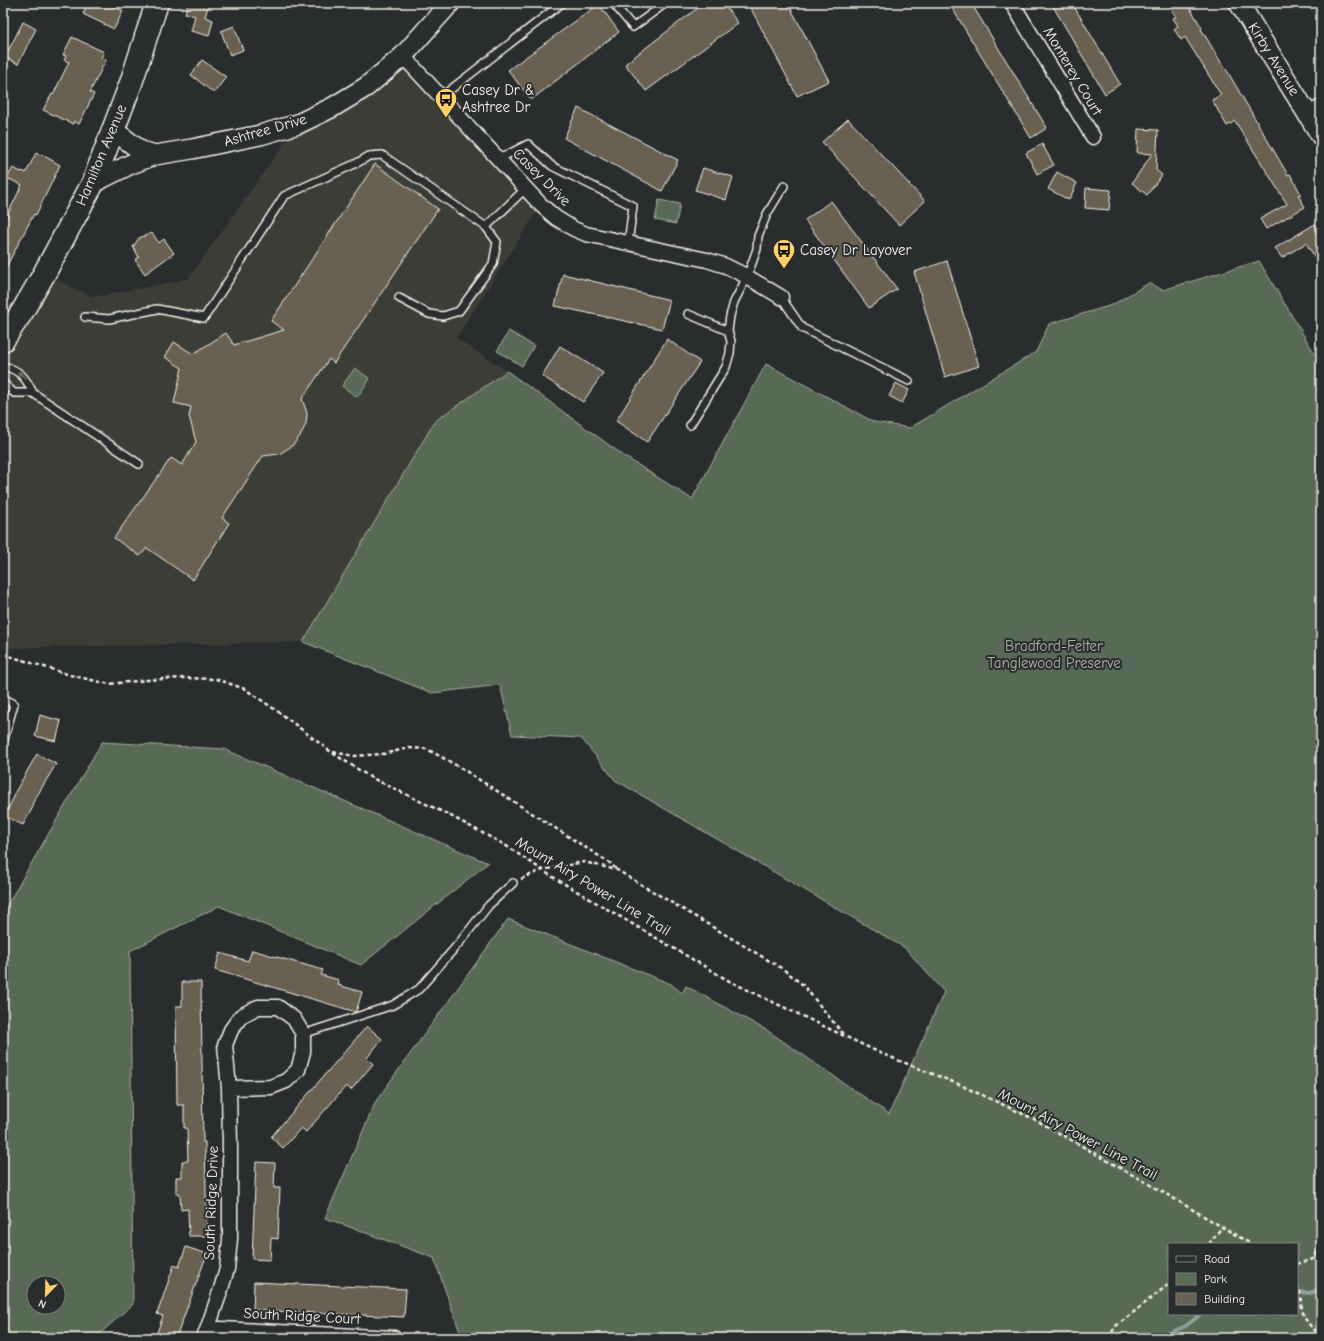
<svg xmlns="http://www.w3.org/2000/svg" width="1324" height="1341" font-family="'Comic Neue',sans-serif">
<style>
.built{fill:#3d3d38}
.green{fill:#596b54;stroke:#a6ae9e;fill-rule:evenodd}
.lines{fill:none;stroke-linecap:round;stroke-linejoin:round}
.stream{stroke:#8f9f9e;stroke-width:4}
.building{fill:#696151;stroke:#f4f1e8}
.lane-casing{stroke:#f4f1e8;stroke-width:10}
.street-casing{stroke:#f4f1e8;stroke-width:17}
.secondary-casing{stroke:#f4f1e8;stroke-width:22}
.primary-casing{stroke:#f4f1e8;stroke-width:25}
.path{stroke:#f4f1e8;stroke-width:2.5;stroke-dasharray:4 3;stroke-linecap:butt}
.lane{stroke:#2a2d2e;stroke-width:7}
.street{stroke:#2a2d2e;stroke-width:14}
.secondary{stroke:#2a2d2e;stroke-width:19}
.primary{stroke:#2a2d2e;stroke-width:22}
.oneway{fill:#71726f}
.labels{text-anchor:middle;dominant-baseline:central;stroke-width:4;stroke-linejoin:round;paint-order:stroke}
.street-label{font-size:15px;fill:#f4f1e8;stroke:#2a2d2e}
.poi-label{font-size:15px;fill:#f4f1e8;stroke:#2a2d2e;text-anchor:start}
.park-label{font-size:15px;fill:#aeb5a5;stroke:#2a2d2e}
</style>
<rect width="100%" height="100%" fill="#2a2d2e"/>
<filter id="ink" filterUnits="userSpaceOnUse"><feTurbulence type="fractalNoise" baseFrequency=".025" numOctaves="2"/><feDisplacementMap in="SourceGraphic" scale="8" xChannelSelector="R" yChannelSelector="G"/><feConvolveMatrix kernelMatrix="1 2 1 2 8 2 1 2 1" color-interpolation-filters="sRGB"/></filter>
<g filter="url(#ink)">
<path class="built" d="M403,56L541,205L456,338L507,371L435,421L303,642L3,648V340L44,274L93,297L188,279L298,124Z"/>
<path class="green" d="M659,200L680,204L676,224L655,220Z
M1259,261L1321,364V1338H462L434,1258L325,1218L376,1101L508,919L671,984L682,993L686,986L768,1031L889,1114L944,992L905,948L615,780L581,738L512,735L500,685L432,693L303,642L435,421L507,371L627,458L692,499L766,364L874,422L910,428L1036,352L1049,324L1112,305L1149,283L1163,290ZM1169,1244H1297V1314H1169Z
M509,331L534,346L522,366L497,351Z
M355,368L370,379L357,397L342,386Z
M102,742L224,749L488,863L361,965L219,906L130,951L133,1304L95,1338H3V912ZM34,1283H58V1307H34Z"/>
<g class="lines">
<path class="stream" d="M1297,1292L1310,1293L1321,1289
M1157,1338L1186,1326L1201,1314"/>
</g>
<path class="building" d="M88,3H106L123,11L114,29L83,14Z
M188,3H209L205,17L213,20L209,36L191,31L195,16L185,13Z
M704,3H723L738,23L646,91L625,64Z
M748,3H788L829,81L797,96Z
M949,3H971L1047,128L1031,138Z
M1051,3H1072L1120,84L1105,94Z
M1168,3H1187L1202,28L1201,29L1222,64H1223L1288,175L1290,174L1301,194L1298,195L1305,207L1266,229L1260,219L1287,204L1235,121L1227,126L1212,100L1221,95L1185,37L1181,40L1174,29L1178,26L1173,18L1176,17Z
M599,4L619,32L531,100L508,70Z
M23,22L36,29L18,64L5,57Z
M234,26L243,50L230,55L221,31Z
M72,37L104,52L101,58L106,60L90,92L94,94L79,124L74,121L73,124L43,110L52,94L53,95L69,62L64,60L66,56L63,55Z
M202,60L226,77L214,93L191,75Z
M578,108L678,160L662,191L564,138Z
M848,119L925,201L899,225L822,142Z
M1138,129L1158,130L1156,170L1162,175L1147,195L1132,183L1152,154L1137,153Z
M1042,144L1054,165L1037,174L1026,153Z
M36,153L40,155L41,154L60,165L36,215L34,214L3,273V224L22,185L7,178L13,168L21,172L22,171L26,173Z
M375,164L438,209L334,363L329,359L302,399L307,413L306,424L300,436L292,446L279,454L263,456L222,518L229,523L193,580L147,548L140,556L114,538L171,458L182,465L196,442L189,416L191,407L174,403L182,368L165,357L174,342L193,354L226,333L234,345L284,330L271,321Z
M703,168L733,177L726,200L695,190Z
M1057,172L1077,183L1069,200L1048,189Z
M1086,188L1111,190L1109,210L1085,208Z
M831,201L897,289L869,308L805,220Z
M1315,224L1321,235V267L1306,243L1282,258L1275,248Z
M152,233L159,243L164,239L174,253L145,274L135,260L139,257L133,247L139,238Z
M947,261L979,366L945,377L914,272Z
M563,274L670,300L662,329L555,306Z
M667,339L700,362L647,442L616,421Z
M560,346L603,373L583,402L542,376Z
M896,383L909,390L902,403L889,396Z
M40,715L61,721L56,741L35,736Z
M37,754L56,764L32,804L34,805L23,825L4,816L15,795L14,794Z
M252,950L323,970L321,975L339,980L338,985L362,992L356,1012L215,970L220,953L248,961Z
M182,982H201L203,1142H205L207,1236H189L188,1209L181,1210L180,1194H176V1177H182V1161H188L187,1128H184V1105H177L176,1006H182Z
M367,1026L382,1039L367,1058L373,1064L351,1090L346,1086L306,1132L301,1128L283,1148L271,1137Z
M256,1162L275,1163L274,1188H280L278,1239L271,1238L270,1260L252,1259Z
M186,1247L207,1254L176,1338H155L163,1316L157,1314L174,1265L179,1267Z
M254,1282L406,1289L404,1317L253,1310Z"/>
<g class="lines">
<g class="lane-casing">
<path id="lane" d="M613,3L633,27L666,3
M441,97L562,3
M499,159L528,144L552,166L633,206L628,244
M781,297L802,328L909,381
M399,298L429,314L443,316L459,311L493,264L497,242L486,227
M688,314L728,331
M85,317L109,319L157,309L204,318L284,196L357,163L369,156L382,155L486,227L526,188
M3,366C20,370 26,378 33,393L139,464
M3,383L14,393H33
M690,425L726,367L730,353L731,341L728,331L730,316L734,302L747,277L757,249L758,236L767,214L784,186
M3,698L14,704L3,743
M303,1034L393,1005L419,989L460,942L489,905L513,883"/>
</g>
<g class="street-casing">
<path id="street" d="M1012,3L1093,137
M403,56L541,205L556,218L574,229L586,234L707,260L726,266L744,275L781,297
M1308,114L1321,107
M207,1330L221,1329L395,1338
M203,1338L207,1330L220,1292L227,1269L230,1239V1148L229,1088L225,1045L231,1030L241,1016L258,1007H278L294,1019L303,1034V1052L298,1070L286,1081L271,1087L229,1088"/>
</g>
<g class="secondary-casing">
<path id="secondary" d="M1239,3L1321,136
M112,129L141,151L155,155
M93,183L131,164L155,155L192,149L260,135L298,124L333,107L366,87L403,56L450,3"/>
</g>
<g class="primary-casing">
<path id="primary" d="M3,340L22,312L44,274L93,183L131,83L157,3"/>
</g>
<path class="path" d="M3,654L70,675L109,684L147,680L182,678L216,679L245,689L280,713L331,752L370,777L447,814L505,845L551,876L731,982L880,1053L958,1084L1034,1119L1161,1191L1251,1244
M333,752L354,756L383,754L409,748L427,749L461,768L610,863L616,869
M521,879L542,870L584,862L617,870L783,969L803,985L844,1035
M1209,1244L1222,1227
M1297,1264L1313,1259L1321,1248
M1297,1284C1302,1295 1300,1303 1303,1313C1306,1323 1313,1329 1321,1335
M1108,1338L1116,1326L1169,1284"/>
<use href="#lane" class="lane"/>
<use href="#street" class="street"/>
<use href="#secondary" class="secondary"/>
<use href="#primary" class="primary"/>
</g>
<defs><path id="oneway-solid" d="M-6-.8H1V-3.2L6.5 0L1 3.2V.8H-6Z"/></defs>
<use class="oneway" href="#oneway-solid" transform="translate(22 375) rotate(-139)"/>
</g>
<defs>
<g id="bus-pin" transform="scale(1.15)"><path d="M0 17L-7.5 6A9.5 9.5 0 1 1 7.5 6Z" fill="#ffd166" stroke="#2a2d2e"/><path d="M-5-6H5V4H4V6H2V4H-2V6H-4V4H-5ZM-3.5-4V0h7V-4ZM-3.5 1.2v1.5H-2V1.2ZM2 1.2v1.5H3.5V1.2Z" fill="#111"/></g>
</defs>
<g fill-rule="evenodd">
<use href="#bus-pin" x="446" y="99"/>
<use href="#bus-pin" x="784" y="250"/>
</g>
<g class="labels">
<g class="street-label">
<text transform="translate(1274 59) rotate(58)">Kirby Avenue</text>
<text transform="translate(1073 71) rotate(59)">Monterey Court</text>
<text transform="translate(265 130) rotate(-16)">Ashtree Drive</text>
<text transform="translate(101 155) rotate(-67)">Hamilton Avenue</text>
<text transform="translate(542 177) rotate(45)">Casey Drive</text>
<text transform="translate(593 886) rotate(31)">Mount Airy Power Line Trail</text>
<text transform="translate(1078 1134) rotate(28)">Mount Airy Power Line Trail</text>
<text transform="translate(211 1203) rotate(-88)">South Ridge Drive</text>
<text transform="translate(302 1316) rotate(3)">South Ridge Court</text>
</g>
<g class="poi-label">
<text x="462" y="90">Casey Dr &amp;<tspan x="462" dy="17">Ashtree Dr</tspan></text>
<text x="800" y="250">Casey Dr Layover</text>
</g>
<g class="park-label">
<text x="1054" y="646">Bradford-Felter<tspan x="1054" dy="17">Tanglewood Preserve</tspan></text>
</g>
</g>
<rect width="1324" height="1341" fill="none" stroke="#2a2d2e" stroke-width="16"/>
<rect x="8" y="8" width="1308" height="1325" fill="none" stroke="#f4f1e8" stroke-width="1.5" filter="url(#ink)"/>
<rect x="1168" y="1243" width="130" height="72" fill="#2a2d2e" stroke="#7b7b78"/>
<rect x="1176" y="1256" width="20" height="6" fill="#2a2d2e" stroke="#7b7b78"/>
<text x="1204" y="1263" font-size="12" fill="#f4f1e8">Road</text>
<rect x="1176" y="1273" width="20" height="12" fill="#596b54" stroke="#7b7b78"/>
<text x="1204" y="1283" font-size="12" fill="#f4f1e8">Park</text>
<rect x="1176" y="1293" width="20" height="12" fill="#696151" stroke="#7b7b78"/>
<text x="1204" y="1303" font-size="12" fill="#f4f1e8">Building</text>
<g transform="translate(46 1295) rotate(203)"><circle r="19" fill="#2a2d2e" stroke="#7b7b78"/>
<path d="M0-3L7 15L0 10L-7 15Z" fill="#ffd166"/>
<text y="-6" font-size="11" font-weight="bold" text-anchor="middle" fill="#f4f1e8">N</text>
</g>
</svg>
